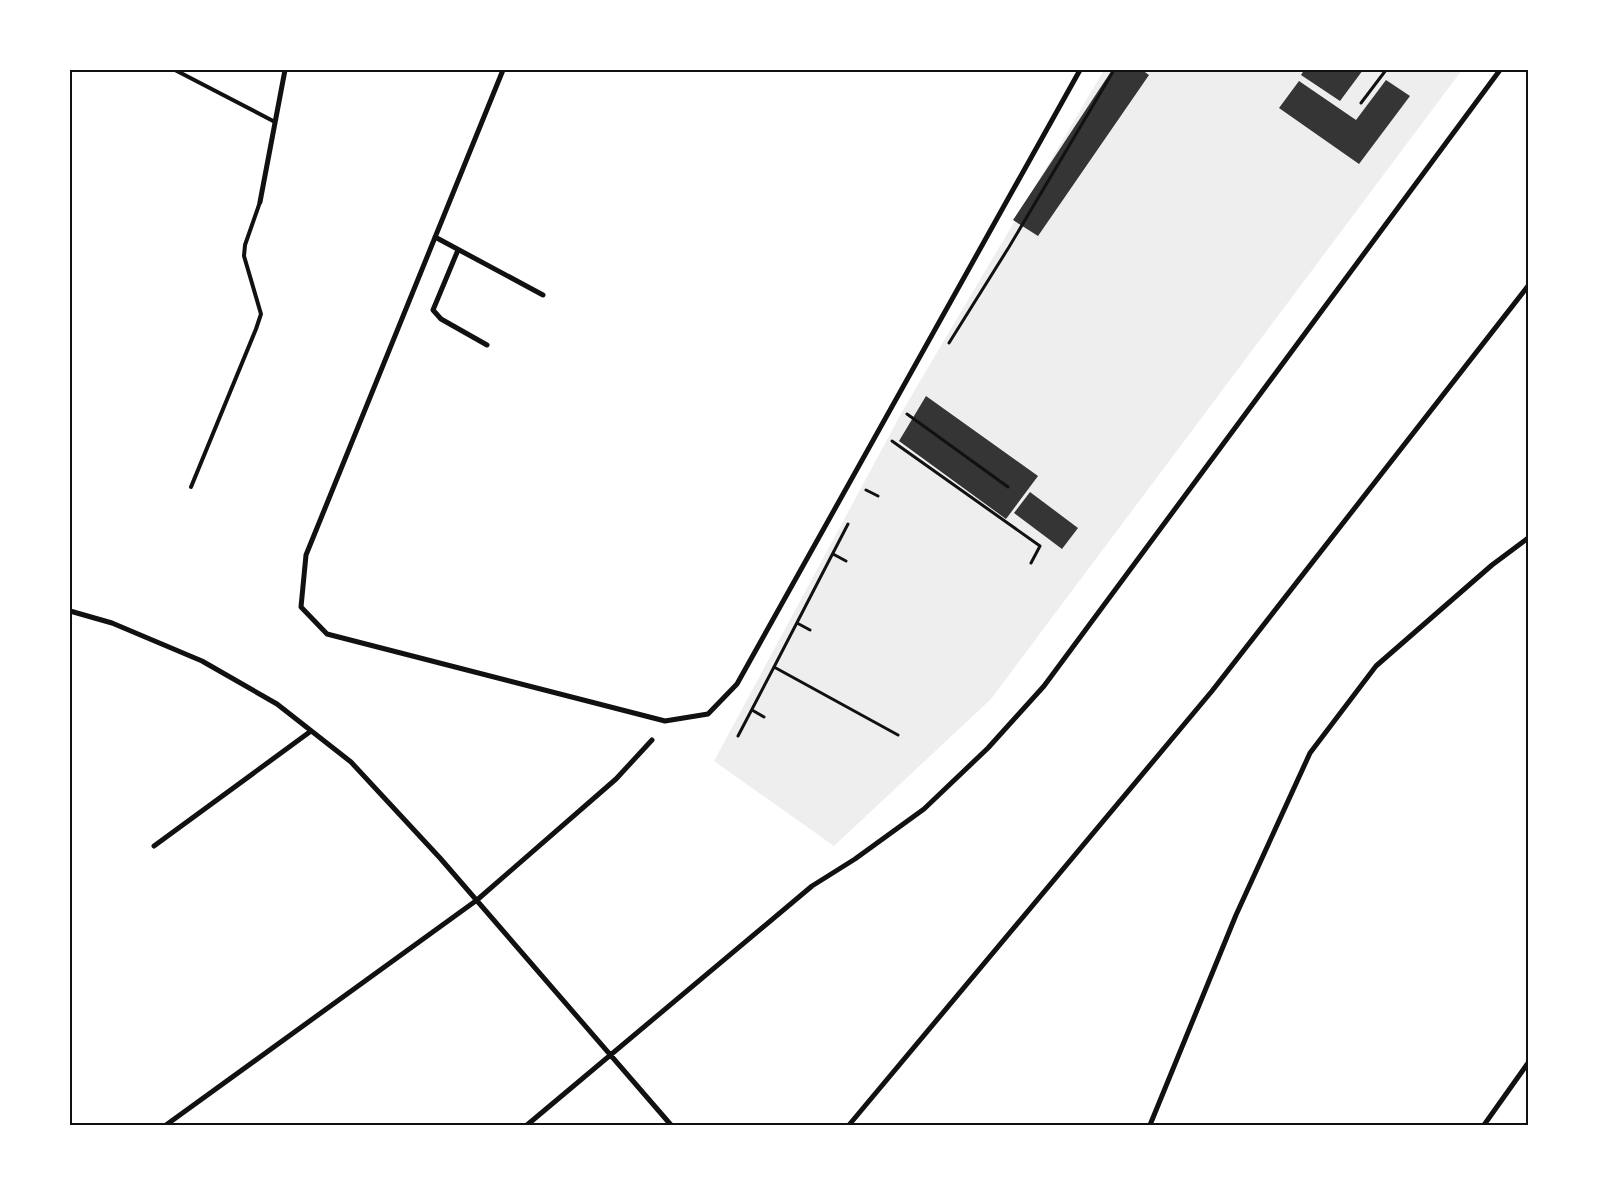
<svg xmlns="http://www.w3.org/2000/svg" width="1598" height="1195" font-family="'Open Sans',sans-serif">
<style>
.green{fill:#eee}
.building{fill:#353535}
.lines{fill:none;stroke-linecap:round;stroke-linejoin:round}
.path{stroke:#111;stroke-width:3}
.service{stroke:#111;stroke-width:4}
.minor{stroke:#111;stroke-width:5}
.neatline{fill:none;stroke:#111;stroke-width:2}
</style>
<rect width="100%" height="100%" fill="#fff"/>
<path class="green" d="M1104,70H1462L991,699L834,846L714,761L903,410Z"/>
<path class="building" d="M1112,70H1142L1149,75L1038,236L1013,220Z
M1304,70H1363L1340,101L1301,75Z
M1386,80L1410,96L1359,164L1279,108L1299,81L1356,120Z
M926,396L1038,476L1006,519L899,441Z
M1030,492L1078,528L1062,549L1014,513Z"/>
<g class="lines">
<path class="path" d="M1361,103L1386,70
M949,343L1009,247L1114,70
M907,414L1008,487
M892,441L1040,546L1031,563
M866,490L878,496
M848,524L774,667L898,735
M833,554L846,561
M797,623L810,630
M752,710L764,717
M738,736L774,667"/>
<path class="service" d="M175,70L275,122
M191,487L256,329L261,314L244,256L245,245L260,202"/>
<path class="minor" d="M503,70L306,555L301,607L327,634L665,721L708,714L737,684L1080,70
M260,202L285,70
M435,237L543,295
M458,250L433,310L441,319L487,345
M70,611L112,623L202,661L277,704L351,762L440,858L671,1125
M154,846L311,731
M166,1125L477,900L616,779L652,740
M527,1125L812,886L855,859L924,809L988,748L1044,686L1500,70
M849,1125L1212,691L1528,286
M1150,1125L1236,915L1310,753L1376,666L1492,565L1528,538
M1484,1125L1528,1063"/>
</g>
<rect width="1598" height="1195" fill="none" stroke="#ffffff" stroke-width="142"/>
<rect x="71" y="71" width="1456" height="1053" class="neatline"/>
</svg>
